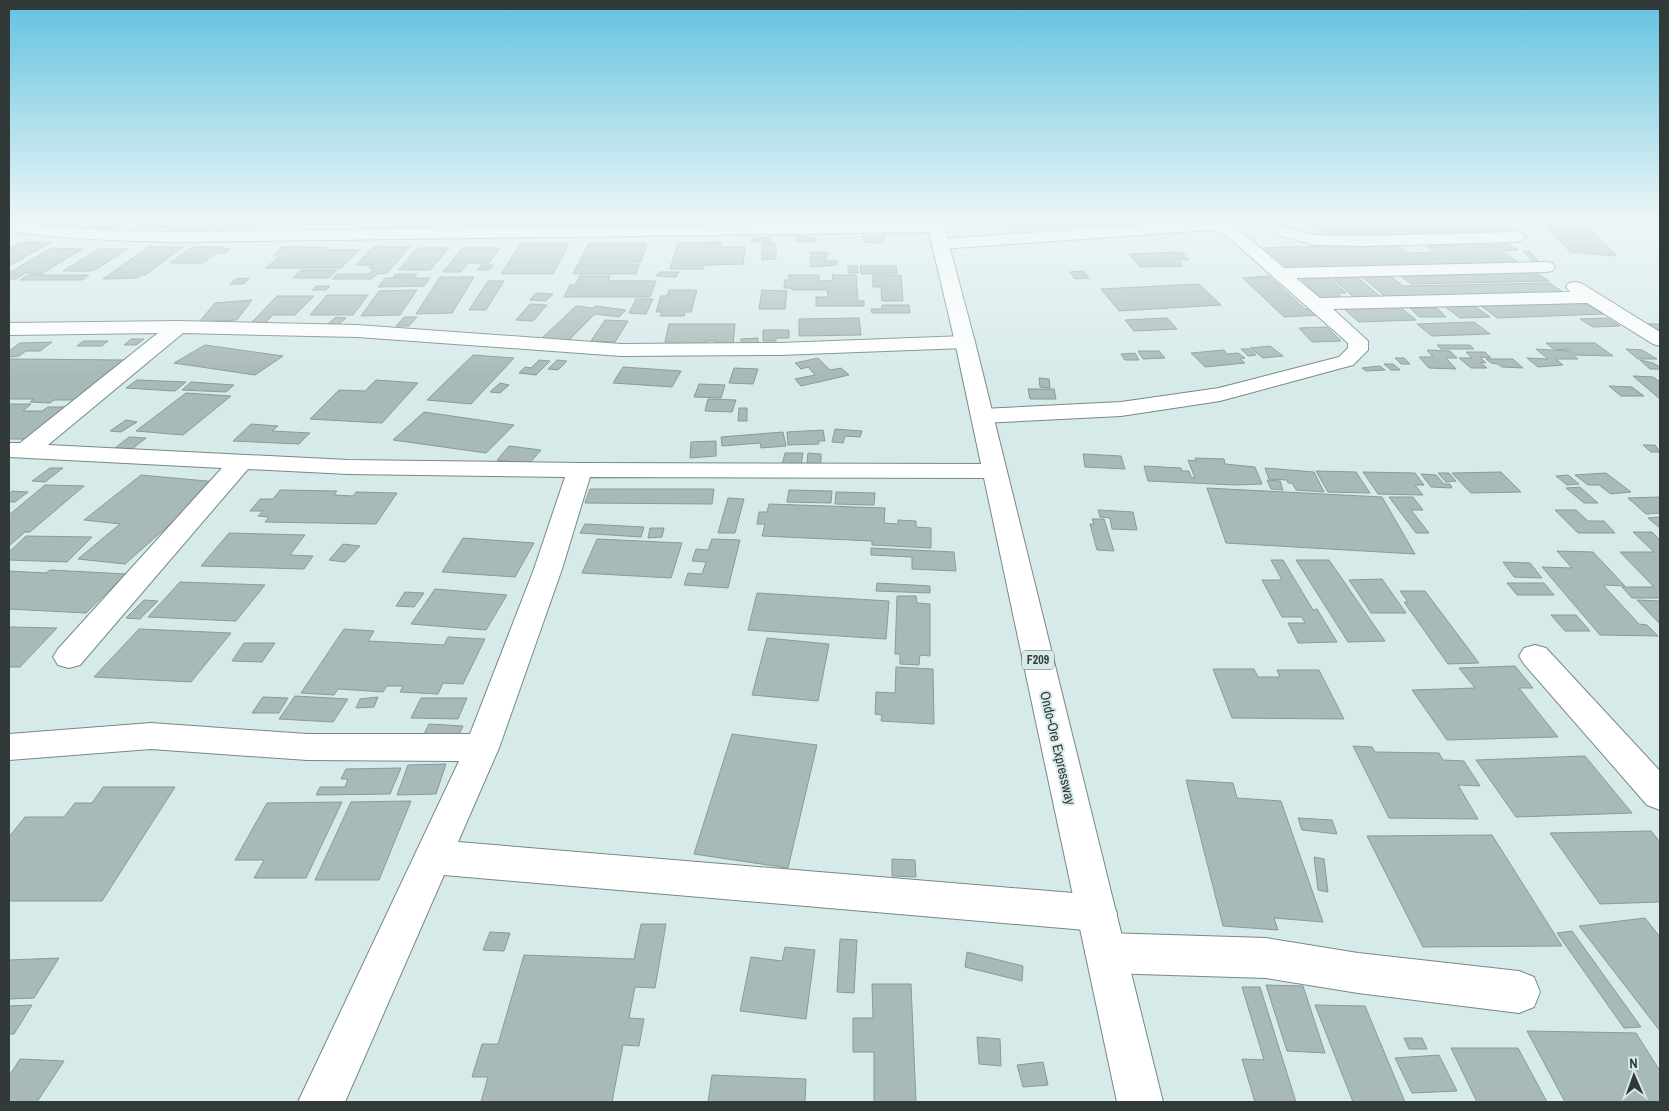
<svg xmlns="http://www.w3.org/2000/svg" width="1669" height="1111" font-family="'Archivo Narrow',sans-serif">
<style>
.building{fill:#a7b9b8;stroke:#889a99}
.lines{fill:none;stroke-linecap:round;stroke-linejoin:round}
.minor-casing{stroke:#778887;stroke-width:2}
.primary-casing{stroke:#778887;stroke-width:2}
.minor{fill:#fff;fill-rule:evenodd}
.primary{fill:#fff;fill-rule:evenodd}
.labels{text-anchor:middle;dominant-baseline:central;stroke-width:4;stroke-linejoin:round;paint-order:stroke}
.shield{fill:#d7eaea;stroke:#646e6e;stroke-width:1}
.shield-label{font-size:12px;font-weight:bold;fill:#323939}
.street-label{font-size:14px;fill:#323939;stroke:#d7eaea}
</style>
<rect width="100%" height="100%" fill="#d7eaea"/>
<path class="building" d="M104,219H135L119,227L90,226Z
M151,219H181L165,228H136Z
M189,219H221L204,230L173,229Z
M233,219H264L250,229H219Z
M290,219H373L369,223L286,222Z
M395,219H434L427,227L388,228Z
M510,219H545L541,226H505Z
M787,219H823V222H787Z
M1020,219H1096L1102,225L1008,230L999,220Z
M1125,219H1157L1159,221H1126Z
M1160,219H1179L1182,222H1162Z
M1301,219H1493L1515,234H1317Z
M1541,219H1581L1617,256L1570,252Z
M677,222H699L698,226L676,227Z
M748,222H778L777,227H747Z
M884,235L885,239H882L883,243L864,242L863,236Z
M796,236H806V238H816L815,242L795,241Z
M771,237V242H751L752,238Z
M1501,240L1518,250L1500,251L1518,262L1290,270L1263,248L1395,243L1408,253L1435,252L1422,243L1444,242L1457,248L1448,243Z
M21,242H52L9,266V248Z
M721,242L720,247H745L743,264L711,265L703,266V269H670L678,243Z
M589,243H647L641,262H579Z
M762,243H776V259L762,260Z
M520,244H569L553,274H501Z
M148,247H183L145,275H141L137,278L103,279Z
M192,247H224L221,249H230L224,253H216L203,263H170Z
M282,247H327L324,250H359L341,268H266L280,256H273Z
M373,247H410L387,273L377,274L372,279H332L337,274H369L374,268H369L372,265H356Z
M51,248L83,249L41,274L25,273L16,279H9V273Z
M418,248H449L430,270H398Z
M462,248H500L489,263H468L461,272H443Z
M99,249H128L93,271H63Z
M1523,251L1530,252L1541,264L1534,263Z
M810,252H828V255H811Z
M1182,252L1189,260H1178L1183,266L1140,267L1129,254Z
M826,256L827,261L836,260L837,265L811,267L810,257Z
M578,264H639L636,274H573Z
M481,265H493L489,270H477Z
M848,266H857L858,273H848Z
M860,266H896L897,273L861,274Z
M301,270H337L329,278H293Z
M1083,271L1089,278L1075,279L1070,272Z
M1533,271L1549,281L1411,284L1398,274Z
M659,272H679L676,277L656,276Z
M395,274H417L414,277H393Z
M28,275H89L82,280H20Z
M789,275H819V280L825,281L833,280L832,275H856L858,301H864V306H816V297H828L827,290H792V288H784L785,280H789Z
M873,275H901L903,301H882L881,287H873Z
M1389,275L1403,286L1549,283L1566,294L1387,298L1361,276Z
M580,276H610L608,281H656L650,297H564L570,285H575Z
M1269,276L1305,309H1312L1319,315L1284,317L1243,278Z
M1356,276L1383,299L1357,300L1331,277Z
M440,277H474L452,313L416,314Z
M1328,277L1346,293H1337L1345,300L1324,301L1300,278Z
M249,278L244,284H230L236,279Z
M385,278H430L424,286L378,287Z
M488,281H504L486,310H469Z
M1199,284L1221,305L1119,311L1101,289Z
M317,286H330L326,290H312Z
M417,290L400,315L361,316L379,291Z
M669,290H697L691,312H685L684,316H660L662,312H656L661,296H667Z
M762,290L787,291L785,309H759Z
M536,293L553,294L546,301L530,300Z
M327,295H368L353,315H310Z
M277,296H314L295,315H273L264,324L251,323Z
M636,299H653L646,314L629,313Z
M252,300L237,320L199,322L215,303Z
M1584,302L1603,314L1497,318L1480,305Z
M530,304L547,305L533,321L516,320Z
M882,305H909L910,313H872L871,309H882Z
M1473,305L1490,317L1460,318L1444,306Z
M576,306L593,308L595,306L626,310L619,317L595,314L568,341L542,338Z
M1400,307L1416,320L1359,322L1344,309Z
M1410,308H1437L1446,317H1419Z
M336,317L346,318L338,325L328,324Z
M404,317H417L409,326H396Z
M859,318L861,335L799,336V319Z
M1167,318L1177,329L1134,331L1125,320Z
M1607,318L1620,326L1593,327L1580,319Z
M605,320L628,321L615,342L591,341Z
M1474,322L1490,334L1432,336L1417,324Z
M669,324H735L733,344L716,345L717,341H706L705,346L672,347L673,342H665Z
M1647,324H1660V332Z
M1327,327L1341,341L1312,342L1299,328Z
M763,330H789V338H776V341H763Z
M758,338V343H741V339Z
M131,339H144L136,345H124Z
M83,341H108L102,346H77Z
M52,342L40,351H26L19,356L9,357V351L20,343Z
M1546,343H1595L1613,356L1575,355L1569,350L1554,349Z
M205,345L283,356L255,375L174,363Z
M1437,345H1470L1474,349H1441Z
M1270,346L1283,356L1263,358L1250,348Z
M1241,349H1249L1256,355L1248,356Z
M1536,349L1568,351L1578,359H1556L1563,365L1538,367L1527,358L1548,359Z
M1626,349L1642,350L1657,359H1638Z
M1224,350L1227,354L1238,353L1245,358L1240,359L1245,363L1205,367L1191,353Z
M1427,350L1450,351L1457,358H1446L1456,369L1429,368L1419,357H1433Z
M1138,351H1159L1165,358L1143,359Z
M1466,352H1485L1491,358L1480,357L1486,363L1480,362L1487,368H1471L1459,358H1472Z
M1135,353L1139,360H1125L1121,354Z
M473,355L514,358L471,404L427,400Z
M818,358L830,370L841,368L849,375L801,386L795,379L815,375L808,367L801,369L795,363Z
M1395,358H1404L1410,364H1401Z
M9,359L126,360L76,400H54L50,403L30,402L34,399H9Z
M1486,359H1513L1523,368L1502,367L1498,364L1491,363Z
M539,360L550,361L536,375L519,373L525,367L531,368Z
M557,360L567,361L558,370L548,369Z
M1640,360L1653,363L1660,367V369H1650Z
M1384,364H1393L1400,370H1391Z
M1380,366L1385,370L1366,371L1362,368Z
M623,367L681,371L672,387L613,383Z
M734,368L758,369L753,384L729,383Z
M1633,376L1653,377L1660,382V399Z
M1039,378L1049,379L1050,388L1040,387Z
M137,380L186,382L175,391L126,388Z
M376,380L418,383L382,423L310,419L339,390L365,391Z
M191,382L234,385L226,392L182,390Z
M500,383L509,385L500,393L490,392Z
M699,384L725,385L721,398L694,397Z
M1609,386L1632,387L1644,396H1621Z
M1028,389H1054L1056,399H1030Z
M186,393L231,396L183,435L136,431Z
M708,399L736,400L732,412L705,411Z
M9,404H31L23,411H42L48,407H71L31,439H9Z
M739,408H747V421H738Z
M424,412L514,425L486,453L393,440Z
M126,420L137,422L121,432L110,431Z
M251,424L278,426L272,431L310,433L299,444L233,441Z
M835,429L862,431L860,437L845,436L843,443L832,442Z
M823,430L825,441H818L819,444L788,445L787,432Z
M783,432L786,446L761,448L760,443L722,446L721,437Z
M129,437L146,438L132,449L115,448Z
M716,441V456L690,458L691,442Z
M1643,445H1655L1660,452H1651Z
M509,446L541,450L529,464L497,460Z
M785,453H803L801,466L782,465Z
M808,453L821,454V465H807Z
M1083,454L1121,456L1125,469L1085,467Z
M1195,458L1224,459L1225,464L1255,467L1262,484L1236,485L1148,481L1144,466L1181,468L1182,471H1189L1191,477L1195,478L1188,460L1196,461Z
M50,468H63L45,482L32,481Z
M1265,468L1314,472L1324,492L1296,490L1292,483H1288L1287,480L1269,479Z
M1316,471L1356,472L1370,493L1328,492Z
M1363,472L1415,473L1424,485H1415L1423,495L1378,494Z
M1501,472L1521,492L1471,493L1452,473Z
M1438,473H1449L1456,481L1446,482Z
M1606,473L1631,492L1611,494L1599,485H1588L1575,475Z
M1421,474L1436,475L1444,484H1450L1452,488L1431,487Z
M141,475L218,482L125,564L78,559L120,524L84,520Z
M1568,475L1579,484L1567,485L1556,476Z
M1267,480L1280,481L1283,490L1271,489Z
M45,485L84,486L30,532H25L9,546V515Z
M1580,487L1598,503H1584L1566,488Z
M1207,488L1382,497L1415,554L1226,543Z
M590,489H714L712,504L585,503Z
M280,490L337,491L334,495L353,496L356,492L397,493L376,524L265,522L269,517L258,516L263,511H250L260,499H273Z
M789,490L832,491L831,503L787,502Z
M12,491L28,492L15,502H9V494Z
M836,492L875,493L874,505L835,504Z
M1389,497H1413L1423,510H1411L1429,533H1416Z
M1660,497V513L1646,514L1628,498Z
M728,498L744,499L735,533H718Z
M769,504L885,508L884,523L898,524V520L916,521V527L931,528V548L872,545V541L762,536L765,524H757L759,512H767Z
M1098,510L1133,512L1137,530L1112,529L1110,518L1100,517Z
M1555,510H1576L1588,521H1604L1615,533H1578Z
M1660,517V528L1648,518Z
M1092,519H1104L1114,551L1097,550L1090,524H1094Z
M585,524L644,527L641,537L580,533Z
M650,528H664L662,537L648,538Z
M1633,532H1652L1660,540V598H1632L1622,587H1654L1620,552H1654Z
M229,533L305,535L290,555L313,556L304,569L201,566Z
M26,536L92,537L67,562L9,560V552Z
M463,538L534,543L515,577L442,572Z
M597,539L682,543L671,578L582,573Z
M712,539L740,540L728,588L684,585L688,573L702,574L706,562L692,561L696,549L708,550Z
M343,544L360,546L345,562L329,560Z
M871,548L954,552L956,571L912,569V557L871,555Z
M1557,551L1593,552L1625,586L1603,585L1639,624L1647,625L1658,636L1600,635L1542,567L1572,568Z
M1271,560H1283L1313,610L1317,609L1337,642L1298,643L1288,623H1305L1302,617H1282L1262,580H1282Z
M1296,560H1329L1385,641L1348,642Z
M1503,562L1530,563L1542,578L1514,577Z
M50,570L126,574L86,613L9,609V571L46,573Z
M1382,579L1406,613H1371L1349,580Z
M180,582L265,585L236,621L148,617Z
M877,583L930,586V593L876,591Z
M1507,583H1544L1554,595H1517Z
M435,589L507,595L486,630L411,624Z
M1400,591H1425L1479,663L1448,664L1404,602H1408Z
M405,592L424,593L414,607L396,606Z
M757,593L889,601L886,639L748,630Z
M897,596H916L917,603L930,604V656L920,655L919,665L900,664V654H895Z
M144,600L158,601L140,619L126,618Z
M1637,600L1660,601V624Z
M1551,615H1576L1590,631H1565Z
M9,627L57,628L20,667H9Z
M139,629L231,633L191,682L94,677Z
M344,629L374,631L368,641L444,645L448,637L485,639L463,684L443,683L438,694L400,692L403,686H387L383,692L338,689L334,695L301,693Z
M767,638L829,644L818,701L752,695Z
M244,643H275L262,662L232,661Z
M1515,666L1533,688H1519L1558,737L1447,740L1412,690L1475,688L1459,668Z
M896,667L933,669L934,724L881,721L882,715L875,714L876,692L895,693Z
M1213,669H1254L1258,677H1280L1277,670H1319L1344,719L1232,718Z
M295,696L348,699L333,722L279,719Z
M263,697L288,698L279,713H252Z
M378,697L374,707L356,708L360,699Z
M421,698H467L458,719L411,718Z
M429,724L463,726L456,741L421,740Z
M732,734L817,745L788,868L694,854Z
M1353,746L1372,747L1375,752L1439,753L1443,760L1464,761L1480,786L1458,785L1478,819L1389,818Z
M1585,756L1632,813L1516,817L1476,760Z
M446,764L436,794L397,795L408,765Z
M401,768L390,794L316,795L320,787H345L348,779H341L346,769Z
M1186,780L1233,783L1237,798L1281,801L1323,922L1274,918L1278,930L1223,926Z
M103,787H175L102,901H9V837L25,817H64L75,803H92Z
M411,801L379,880H315L351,802Z
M342,802L306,878H254L264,860H235L267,803Z
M1298,818L1332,820L1337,834L1302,830Z
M1651,831L1660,842V902L1600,904L1550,833Z
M1492,835L1562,946L1423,947L1367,836Z
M1314,857L1324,859L1328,892L1318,890Z
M892,859L915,860L916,877L892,876Z
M1645,918L1660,937V1031L1579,926Z
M641,924H666L655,988L635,987L629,1018L644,1019L639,1046L623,1045L612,1102H458H481L488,1077H472L482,1044H498L524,955L634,959Z
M1572,931L1641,1027L1624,1028L1557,933Z
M490,932L510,933L504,951L483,950Z
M840,939L857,940L854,993L837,992Z
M785,947L815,950L806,1019L740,1011L751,957L782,961Z
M967,952L1023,966L1022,981L965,967Z
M59,958L34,998L9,999V960Z
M872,984H911L916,1102H874V1052H853V1018H873Z
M1266,985L1303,986L1325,1053L1287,1051Z
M1242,987H1260L1296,1102H1255L1242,1059L1264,1060Z
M32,1005L14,1034H9V1006Z
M1315,1005L1365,1006L1405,1102H1353Z
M1527,1031L1636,1033L1660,1071V1102H1565Z
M977,1037L1000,1039L1001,1066L979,1064Z
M1404,1038H1422L1427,1049H1409Z
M1451,1048H1518L1547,1102H1477Z
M1439,1055L1457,1091L1412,1093L1395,1058Z
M20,1059L64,1061L37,1102H9V1076Z
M1043,1062L1048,1085L1023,1087L1017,1065Z
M712,1075L806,1079L805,1102H708Z"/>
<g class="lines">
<g class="minor-casing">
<path id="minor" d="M1210,220L1229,224L1237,228L1284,268L1546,262L1552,263L1555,267L1552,271L1546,272L1296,278L1320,298L1570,292L1566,287L1569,283L1575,282L1581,283L1660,332V346L1653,344L1587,303L1333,309L1368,341V350L1353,365L1220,401L1121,416L982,423L974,421L971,416L974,411L982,409L1121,402L1219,388L1339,357L1348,348V343L1225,234L1210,230L941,249L935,247L933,244L935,241L941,239Z
M9,221C65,229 120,231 176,232L936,222L942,224L944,227L942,230L936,232L176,242C120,241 64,239 9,231Z
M1285,227L1315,235L1364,236L1517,232L1523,234L1525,237L1523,240L1517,242L1364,246L1315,245L1279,235L1277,232L1279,229Z
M178,321L357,325L621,344L779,343L965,336L972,338L975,342L972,346L965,348L779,355L621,356L357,337L183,333L48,445L348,460L580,463L994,464L1003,466L1006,471L1003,476L994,478L590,477L562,569L499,748L458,842L1097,895L1111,900L1117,913L1111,926L1097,931L444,875L345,1102H298L459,761L307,760L151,749L9,760V734L151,723L307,734H470L534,569L565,477L348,474L248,469L80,665L69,668L58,665L53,657L58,649L222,468L9,457V443H20L158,333L9,335V323Z
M1535,645L1546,648L1660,771V810L1647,805L1524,664L1519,656L1524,648Z
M1106,933L1266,938L1358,953L1519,971L1534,977L1540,992L1534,1007L1519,1013L1358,993L1266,978L1106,973L1091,967L1085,953L1091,939Z"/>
</g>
<g class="primary-casing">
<path id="primary" d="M926,219H942L975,342L1163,1102H1117L955,342Z"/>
</g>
<use href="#minor" class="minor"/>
<use href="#primary" class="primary"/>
</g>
<linearGradient id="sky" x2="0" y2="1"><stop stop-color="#62c2e1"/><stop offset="0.59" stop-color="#edf6f6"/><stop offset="1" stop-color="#edf6f6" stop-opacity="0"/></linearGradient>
<rect width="1669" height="374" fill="url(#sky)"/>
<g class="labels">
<rect class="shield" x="1022" y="650.5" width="32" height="19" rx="4"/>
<g class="shield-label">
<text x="1038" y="660">F209</text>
</g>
<g class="street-label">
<text transform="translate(1058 748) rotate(77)">Ondo-Ore Expressway</text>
</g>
</g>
<rect width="1669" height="1111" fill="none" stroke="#323939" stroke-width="20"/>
<g transform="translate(1634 1076) rotate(358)" stroke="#d7eaea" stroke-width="4" paint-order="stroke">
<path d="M0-4L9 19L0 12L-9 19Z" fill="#323939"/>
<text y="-8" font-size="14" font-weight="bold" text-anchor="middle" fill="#323939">N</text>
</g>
</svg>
